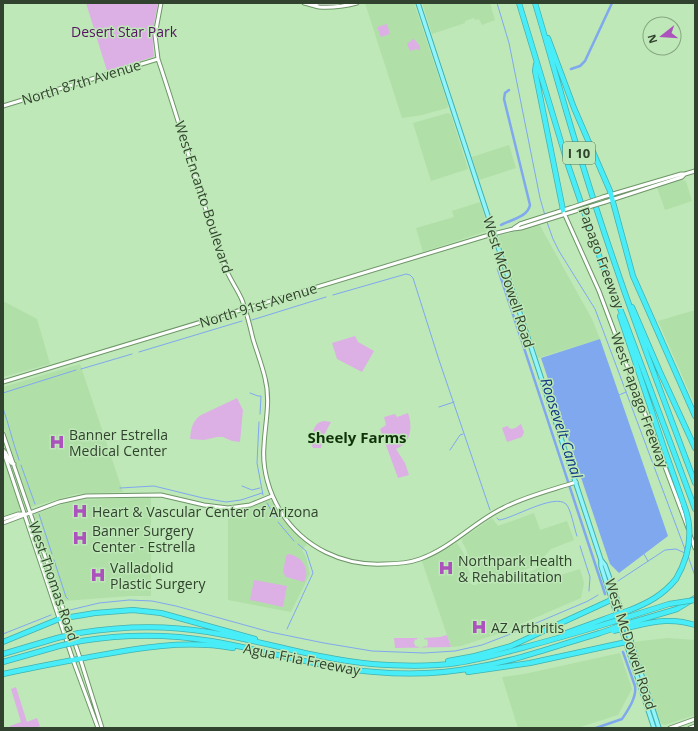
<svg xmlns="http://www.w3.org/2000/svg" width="698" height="731" font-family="'Open Sans',sans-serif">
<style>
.built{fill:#b0dfa8}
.green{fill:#ddb0e5}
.water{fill:#7fa8ef}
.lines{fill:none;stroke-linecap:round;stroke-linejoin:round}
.stream{stroke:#7fa8ef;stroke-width:1}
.canal{stroke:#7fa8ef;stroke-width:2.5}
.secondary-casing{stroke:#6e9568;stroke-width:5}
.primary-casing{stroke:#41b1b1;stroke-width:5.5}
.highway-casing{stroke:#41b1b1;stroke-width:6}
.secondary{stroke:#fff;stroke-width:3}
.primary{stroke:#92f4fa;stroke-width:3.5}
.highway{stroke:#49edf7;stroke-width:4.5}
.secondary-bridge-casing{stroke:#6e9568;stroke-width:5;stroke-linecap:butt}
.highway-bridge-casing{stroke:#41b1b1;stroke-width:6;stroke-linecap:butt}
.secondary-bridge{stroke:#fff;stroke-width:3}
.highway-bridge{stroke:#49edf7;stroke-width:4.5}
.labels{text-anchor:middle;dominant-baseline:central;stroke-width:3;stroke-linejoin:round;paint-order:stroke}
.shield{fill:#bee8b7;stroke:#5b7457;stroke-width:1}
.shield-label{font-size:13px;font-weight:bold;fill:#31422e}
.park-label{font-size:14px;fill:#551361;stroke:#bee8b7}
.street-label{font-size:14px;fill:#31422e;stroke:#bee8b7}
.poi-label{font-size:14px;fill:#31422e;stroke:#bee8b7;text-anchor:start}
.water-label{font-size:15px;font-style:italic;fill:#0e3986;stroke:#bee8b7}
.neighbourhood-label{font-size:15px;font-weight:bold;fill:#0f3209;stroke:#bee8b7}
</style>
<rect width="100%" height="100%" fill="#bee8b7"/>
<path class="built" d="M365,3H414L448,105L447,108L422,115L402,118Z
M422,3H490L495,20L482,25L479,19L475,20L474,18L465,21V23L432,34Z
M448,113L451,115L468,169L431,181L413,123Z
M509,145L516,168L479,180L472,157Z
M680,179L686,181L692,201L665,210L657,187Z
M480,202L488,228L487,231L423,252L416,228L454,217L452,211Z
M539,224L592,319L600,339L538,358L499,238L500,235L507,234Z
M3,301L37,319L50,364L3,377Z
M695,310V405L658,321Z
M80,364L123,492L76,494L31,507L29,505L3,425V387Z
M3,456L20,509L18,513L3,517Z
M151,497V596H130L63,601L34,518L35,514L64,504L81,500Z
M269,500L272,501L283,520L292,530L307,544L302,550L306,557L310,574L291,612L228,600V511L248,508Z
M534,513L540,530L567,521L574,540L551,549L535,566L497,580L480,579L474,574L466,549L462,542V539L492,518L498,526Z
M457,543L463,552L470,574L469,581L472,585H476L480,582L496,583L534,570L540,566L545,560L551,578L580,569L584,583L581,598L500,633L461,646L451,647L422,561Z
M667,638L695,640V715L665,725L662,724L658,718L650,690L633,642Z
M620,653L632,689L618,715L577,728H518L502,677L524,674Z"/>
<path class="green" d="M86,3H158C154,23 151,35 154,56L153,57L107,71Z
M387,24L390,34L381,37L377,27Z
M413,39L415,40L419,45H420V50H418L417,49L410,51L407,44Z
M355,336L358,342L374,351L362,372L337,359L332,343Z
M237,398L243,410L240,442L232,441L223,437H217L204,440L190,439C191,429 192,421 201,415Z
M408,413C413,427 411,443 396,449L405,463L409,475L398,478L380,429L386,425L384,417L395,414L397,417Z
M324,421L331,422L324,435L321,448H313L312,446C313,436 311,423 324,421Z
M521,424L524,432L522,437L507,442L502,428L507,426C513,432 516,427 521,424Z
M288,554C302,556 311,569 304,582L286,577L284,574V573L283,572L286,556Z
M254,580L287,586L283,607L250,600Z
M447,635L451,647L395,648L394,638H418L416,640L415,639L414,643L416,647L417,646L420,648L425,646L427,647L428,643L427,639L425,640L424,638L440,637Z
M16,687L27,722L37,718L40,726L36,728H10V726L21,722L11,689Z"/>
<path class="water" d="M600,339L668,536L619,573L610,564L541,358Z"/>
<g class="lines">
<path class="stream" d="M497,3L509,43L540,198L546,219
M547,222L553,239L559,251L595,309L686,552
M333,295L406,274L410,275L413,278L439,360L490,510
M252,320L326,297
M139,352L242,321
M81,369L132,354
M3,393L76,370
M250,393L258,396H261L260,414
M619,395L626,392
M439,407L454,402
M3,408C9,425 13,443 19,460
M259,422L257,463L263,495
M450,450L460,435L463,434
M21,465L35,504
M242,486L252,490L260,488
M120,488L154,486L203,498L226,502L241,500L262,493
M267,503L275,517
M39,514L52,554
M497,518L499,520C512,519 554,493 566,504C571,509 574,528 577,536
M278,522L294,541
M580,546L590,577L589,591
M644,554L648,561
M688,556L695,576
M54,560L66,597L68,599
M618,581L665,550L676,549L685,553
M70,610L99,603L129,600L152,601L176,606L270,632L324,643L372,651L424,653L455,651L482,645L508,635L588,601L598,595
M287,629L313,573L306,551L298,544
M3,634L51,615"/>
<path class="canal" d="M571,69L580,66L585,61L612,3
M501,225C510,220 528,217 530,205L504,99L505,93L509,90
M498,269L605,594
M596,728L622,719C628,710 637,697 635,686L623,652"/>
<g class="secondary-casing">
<path id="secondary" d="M161,3L155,35L158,59C181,127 200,196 224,264C228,277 237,288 242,300C247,313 250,326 253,339C257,352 262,365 265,378C271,401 265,423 264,446C262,469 269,493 281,512C304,548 343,566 384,564C397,564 409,563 420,559C451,548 474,522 503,508C526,496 552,490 576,482
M304,3C309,4 314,6 319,7C332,8 345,6 357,3
M312,5L318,3H338
M3,106L158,59
M603,197L681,174H685L695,171
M605,202L682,177L685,174
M564,213L599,291L688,528
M514,228L520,224L570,208
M3,382L489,235L513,229L521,228L572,212
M3,434L80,658L102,728
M3,450L73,660L98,728
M5,452L11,463L14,464
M3,519L18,514H24
M3,523L59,502L86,496L161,495L204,505L228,508L250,505L272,496
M690,535L695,548
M670,728L695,719
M690,728L695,726"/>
</g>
<g class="primary-casing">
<path id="primary" d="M418,3L601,560L605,565L615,593L659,728
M601,560V566L606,582L654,728"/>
</g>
<g class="highway-casing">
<path id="highway" d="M519,3L568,165L602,264L625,321L695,509
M535,3C551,56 565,110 582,163C615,271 655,377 695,483
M548,38L574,108L610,191L633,276L695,416
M536,64L535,71L563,210
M632,307L660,372L695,448
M620,316L664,448L684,505
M630,610C648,603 663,595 676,579
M633,622L677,609L695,598
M635,626C656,621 674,618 695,625
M79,633C122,626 165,625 208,632C263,641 317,659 372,664C400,666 429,667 457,663C479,660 500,654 522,648C551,640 580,632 609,623
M566,633L607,618
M81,641C125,634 168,634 211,641C266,650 319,668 375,672C409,675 443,674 477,667C519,660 559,645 600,633L612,629
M3,642L59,619L95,613L133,610L161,613L255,639
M3,654L57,638
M448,661L475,656L511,646L611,600L619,605
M3,662L59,646
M468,672L530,663L631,641
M3,674C30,668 57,663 84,658C133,649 183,639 233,648"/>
</g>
<use href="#secondary" class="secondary"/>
<use href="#primary" class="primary"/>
<use href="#highway" class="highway"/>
<g class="secondary-bridge-casing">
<path id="secondary-bridge" d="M570,208L603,197
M572,212L605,202"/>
</g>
<g class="highway-bridge-casing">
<path id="highway-bridge" d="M676,579C690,555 694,531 684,505
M607,618L630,610
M609,623L669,604L695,600
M613,628L633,622
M613,631L635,626
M57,638L79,633
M59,646L81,641"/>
</g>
<use href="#secondary-bridge" class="secondary-bridge"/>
<use href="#highway-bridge" class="highway-bridge"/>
</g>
<defs>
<g id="hospital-bare" transform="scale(1.2)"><path d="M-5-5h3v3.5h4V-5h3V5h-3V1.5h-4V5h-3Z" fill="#ac52bd" stroke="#bee8b7" stroke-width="2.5" paint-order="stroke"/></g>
</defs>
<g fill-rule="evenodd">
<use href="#hospital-bare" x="57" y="442"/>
<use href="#hospital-bare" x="80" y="511"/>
<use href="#hospital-bare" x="80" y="538"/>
<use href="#hospital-bare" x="446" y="568"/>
<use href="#hospital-bare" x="98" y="575"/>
<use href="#hospital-bare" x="479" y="627"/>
</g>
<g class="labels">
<rect class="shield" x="563" y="142" width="32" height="22" rx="3"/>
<g class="shield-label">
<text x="579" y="153">I 10</text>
</g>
<g class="park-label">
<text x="124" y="31">Desert Star Park</text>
</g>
<g class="street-label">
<text transform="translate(81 82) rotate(-17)">North 87th Avenue</text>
<text transform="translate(204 197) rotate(72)">West Encanto Boulevard</text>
<text transform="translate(602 258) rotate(70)">Papago Freeway</text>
<text transform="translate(509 282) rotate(72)">West McDowell Road</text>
<text transform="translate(258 305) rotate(-17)">North 91st Avenue</text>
<text transform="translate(640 400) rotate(70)">West Papago Freeway</text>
<text transform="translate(54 581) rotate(71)">West Thomas Road</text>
<text transform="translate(631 644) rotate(72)">West McDowell Road</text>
<text transform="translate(302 659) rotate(11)">Agua Fria Freeway</text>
</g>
<g class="poi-label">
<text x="69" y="434">Banner Estrella<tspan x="69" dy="16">Medical Center</tspan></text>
<text x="92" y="511">Heart &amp; Vascular Center of Arizona</text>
<text x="92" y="530">Banner Surgery<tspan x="92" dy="16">Center - Estrella</tspan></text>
<text x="458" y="560">Northpark Health<tspan x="458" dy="16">&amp; Rehabilitation</tspan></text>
<text x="110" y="567">Valladolid<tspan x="110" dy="16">Plastic Surgery</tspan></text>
<text x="491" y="627">AZ Arthritis</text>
</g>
<g class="water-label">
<text transform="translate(562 428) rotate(72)">Roosevelt Canal</text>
</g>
<g class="neighbourhood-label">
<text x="357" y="437">Sheely Farms</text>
</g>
</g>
<rect width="698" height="731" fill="none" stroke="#31422e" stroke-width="8"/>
<g transform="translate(662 36) rotate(253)"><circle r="19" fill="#bee8b7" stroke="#86a680"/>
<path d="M0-3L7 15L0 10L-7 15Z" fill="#ac52bd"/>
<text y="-6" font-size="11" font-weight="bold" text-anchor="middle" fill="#31422e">N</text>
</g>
</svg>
